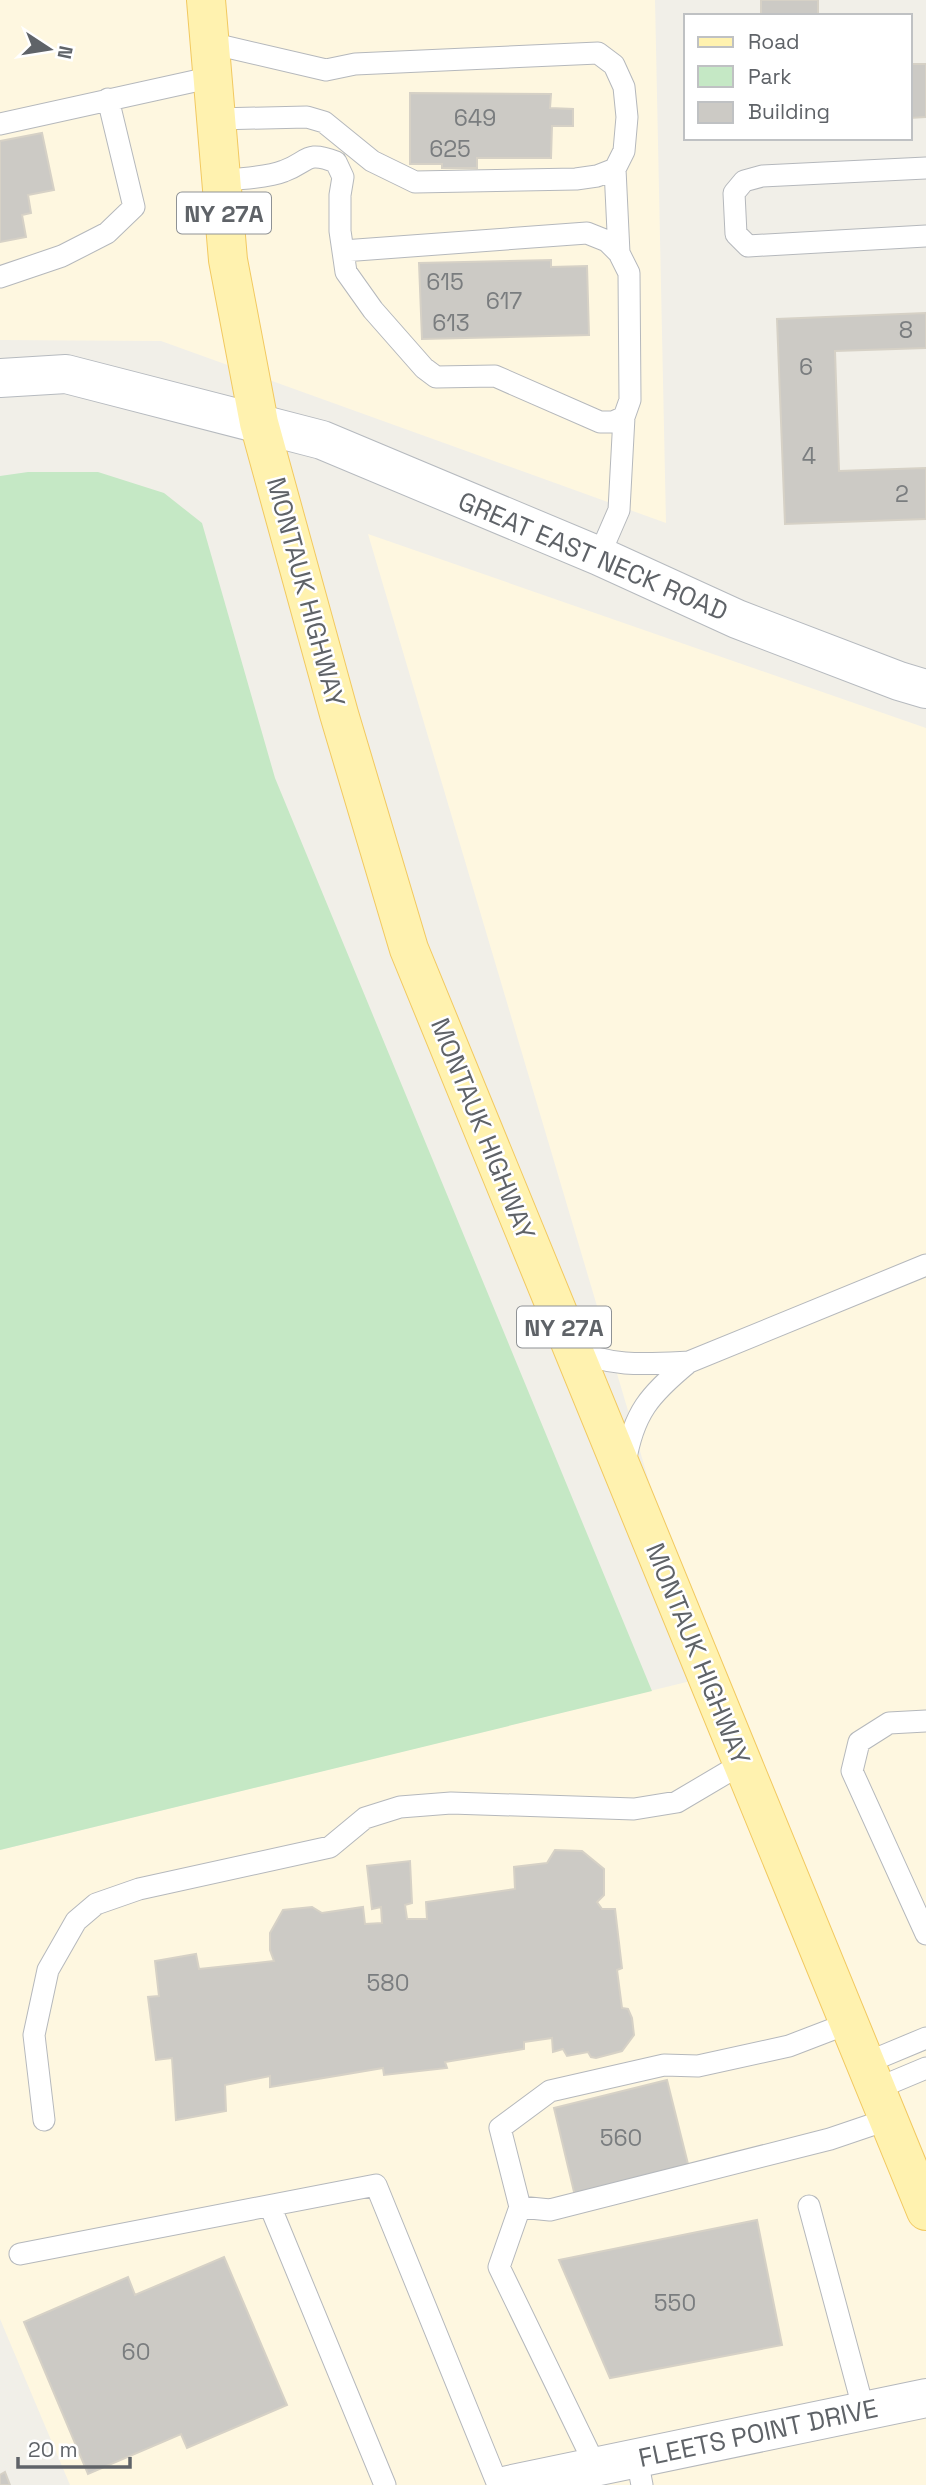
<svg xmlns="http://www.w3.org/2000/svg" width="926" height="2485" font-family="'Space Grotesk',sans-serif">
<style>
.commercial{fill:#fef7e0}
.green{fill:#c5e8c5}
.building{fill:#cccac5;stroke:#d6d1c6;stroke-width:2}
.lines{fill:none;stroke-linecap:round;stroke-linejoin:round}
.service-casing{stroke:#b5b8bc;stroke-width:23}
.minor-casing{stroke:#b5b8bc;stroke-width:40}
.secondary-casing{stroke:#b6babf;stroke-width:40}
.primary-casing{stroke:#f2c960;stroke-width:40}
.service{stroke:#fff;stroke-width:21}
.minor{stroke:#fff;stroke-width:38}
.secondary{stroke:#fff;stroke-width:38}
.primary{stroke:#fff2af;stroke-width:38}
.labels{text-anchor:middle;dominant-baseline:central;stroke-width:5;stroke-linejoin:round;paint-order:stroke}
.number-label{font-size:23px;fill:#7a7d7f}
.shield{fill:#fff;stroke:#8f9295;stroke-width:2}
.shield-label{font-size:24px;font-weight:bold;fill:#5f6368}
.street-label{font-size:26px;fill:#5f6368;stroke:#fff}
</style>
<rect width="100%" height="100%" fill="#f1efe8"/>
<path class="commercial" d="M0,0H655L666,523L161,341L0,340Z
M368,534L926,728V2485H70L0,2319V1850L707,1677Z"/>
<path class="green" d="M28,472H98L164,493L202,523L275,778L652,1691L0,1850V476Z"/>
<path class="building" d="M761,0H818V16H761Z
M910,64H926V117L910,118Z
M410,93L551,94L550,108L573,109V126H552L551,158H477V168H442V164H410Z
M42,133L54,190L28,195L31,213L22,215L26,237L0,242V141Z
M551,260V267L587,266L589,335L422,339L419,263Z
M926,313V348L835,351L839,471L926,468V519L785,524L777,319Z
M555,1850L582,1851L604,1869V1895L597,1902L602,1909H615L622,1968L617,1970L622,2008L628,2009L632,2018L634,2035L622,2051L596,2058L591,2057L588,2052L567,2056L563,2049L553,2052L552,2038L524,2042V2049L445,2062L447,2068L384,2075L383,2068L270,2087V2076L225,2085L226,2111L176,2120L172,2058L156,2060L148,1997L159,1996L155,1961L196,1954L199,1969L274,1961L270,1950V1933L283,1910L312,1907L322,1913L363,1907L365,1924L382,1923L381,1907L372,1909L367,1866L410,1861L412,1903L405,1905L407,1919H427L426,1902L515,1889L514,1867L547,1863Z
M667,2080L689,2168L575,2196L554,2108Z
M757,2220L782,2345L610,2378L559,2260Z
M224,2257L287,2405L187,2448L181,2434L88,2474L24,2322L128,2277L135,2295Z
M5,2472L10,2485H0V2475Z"/>
<g class="lines">
<g class="service-casing">
<path id="service" d="M210,43L326,70L355,64L598,53L614,65L624,87L627,117L624,151L615,169L597,176L576,179L415,182L372,161L324,122L307,117L216,119
M0,124L213,77
M926,168L762,176L744,181L734,193L736,234L748,246L926,236
M615,169L619,253
M222,181C240,178 267,178 284,171C309,162 305,150 336,162L343,177L340,195V231L346,272L373,310L424,368L436,377L495,376L600,422H613L624,417L630,400L629,273L619,253L607,241L587,233L343,251
M0,277L62,256L107,233L134,207L108,99
M599,556L619,510L624,417
M572,1348C608,1368 650,1364 689,1362
M625,1464C633,1413 650,1394 689,1362L926,1265
M926,1721L889,1723L859,1742L852,1771L926,1934
M866,2063L926,2038
M876,2089L926,2068
M44,2120L34,2035L48,1970L76,1921L96,1904L139,1889L330,1847L365,1818L400,1807L451,1803L634,1809L677,1802L743,1763
M270,2206L385,2485
M809,2206L864,2411
M520,2207L550,2210L830,2139L889,2119
M20,2254L376,2185L498,2485
M637,2459L642,2485
M596,2467L499,2267L520,2207L500,2128L550,2091L664,2065L698,2066L789,2046L849,2023"/>
</g>
<g class="minor-casing">
<path id="minor" d="M508,2485L926,2398"/>
</g>
<g class="secondary-casing">
<path id="secondary" d="M0,378L66,374L322,440L599,556L737,619L899,681L926,689"/>
</g>
<g class="primary-casing">
<path id="primary" d="M206,0L228,260L259,423L339,714L409,949L926,2211"/>
</g>
<use href="#service" class="service"/>
<use href="#minor" class="minor"/>
<use href="#secondary" class="secondary"/>
<use href="#primary" class="primary"/>
</g>
<g class="labels">
<g class="number-label">
<text x="475" y="118">649</text>
<text x="450" y="149">625</text>
<text x="445" y="282">615</text>
<text x="504" y="301">617</text>
<text x="451" y="323">613</text>
<text x="906" y="330">8</text>
<text x="806" y="367">6</text>
<text x="809" y="456">4</text>
<text x="902" y="494">2</text>
<text x="388" y="1983">580</text>
<text x="621" y="2138">560</text>
<text x="675" y="2303">550</text>
<text x="136" y="2352">60</text>
</g>
<g class="shield">
<rect x="177" y="192.5" width="94" height="41" rx="5"/>
<rect x="517" y="1306.5" width="94" height="41" rx="5"/>
</g>
<g class="shield-label">
<text x="224" y="213">NY 27A</text>
<text x="564" y="1327">NY 27A</text>
</g>
<g class="street-label">
<text transform="translate(593 556) rotate(23)">GREAT EAST NECK ROAD</text>
<text transform="translate(306 592) rotate(75)">MONTAUK HIGHWAY</text>
<text transform="translate(483 1129) rotate(68)">MONTAUK HIGHWAY</text>
<text transform="translate(698 1654) rotate(68)">MONTAUK HIGHWAY</text>
<text transform="translate(758 2433) rotate(-12)">FLEETS POINT DRIVE</text>
</g>
</g>
<rect x="684" y="14" width="228" height="126" fill="#ffffff" stroke="#bfc1c3" stroke-width="2"/>
<rect x="698" y="37" width="35" height="10" fill="#fff2af" stroke="#bfc1c3" stroke-width="2"/>
<text x="748" y="49" font-size="21" fill="#5f6368">Road</text>
<rect x="698" y="66" width="35" height="21" fill="#c5e8c5" stroke="#bfc1c3" stroke-width="2"/>
<text x="748" y="84" font-size="21" fill="#5f6368">Park</text>
<rect x="698" y="102" width="35" height="21" fill="#cccac5" stroke="#bfc1c3" stroke-width="2"/>
<text x="748" y="119" font-size="21" fill="#5f6368">Building</text>
<g transform="translate(49 49) rotate(102)" stroke="#ffffff" stroke-width="5" paint-order="stroke">
<path d="M0-5L12 26L0 18L-12 26Z" fill="#5f6368"/>
<text y="-10" font-size="19" font-weight="bold" text-anchor="middle" fill="#5f6368">N</text>
</g>
<path d="M18 2457v10h112v-10" fill="none" stroke="#5f6368" stroke-width="3.5"/>
<text x="28" y="2457" font-size="21" fill="#5f6368" stroke="#ffffff" stroke-width="5" paint-order="stroke">20 m</text>
</svg>
